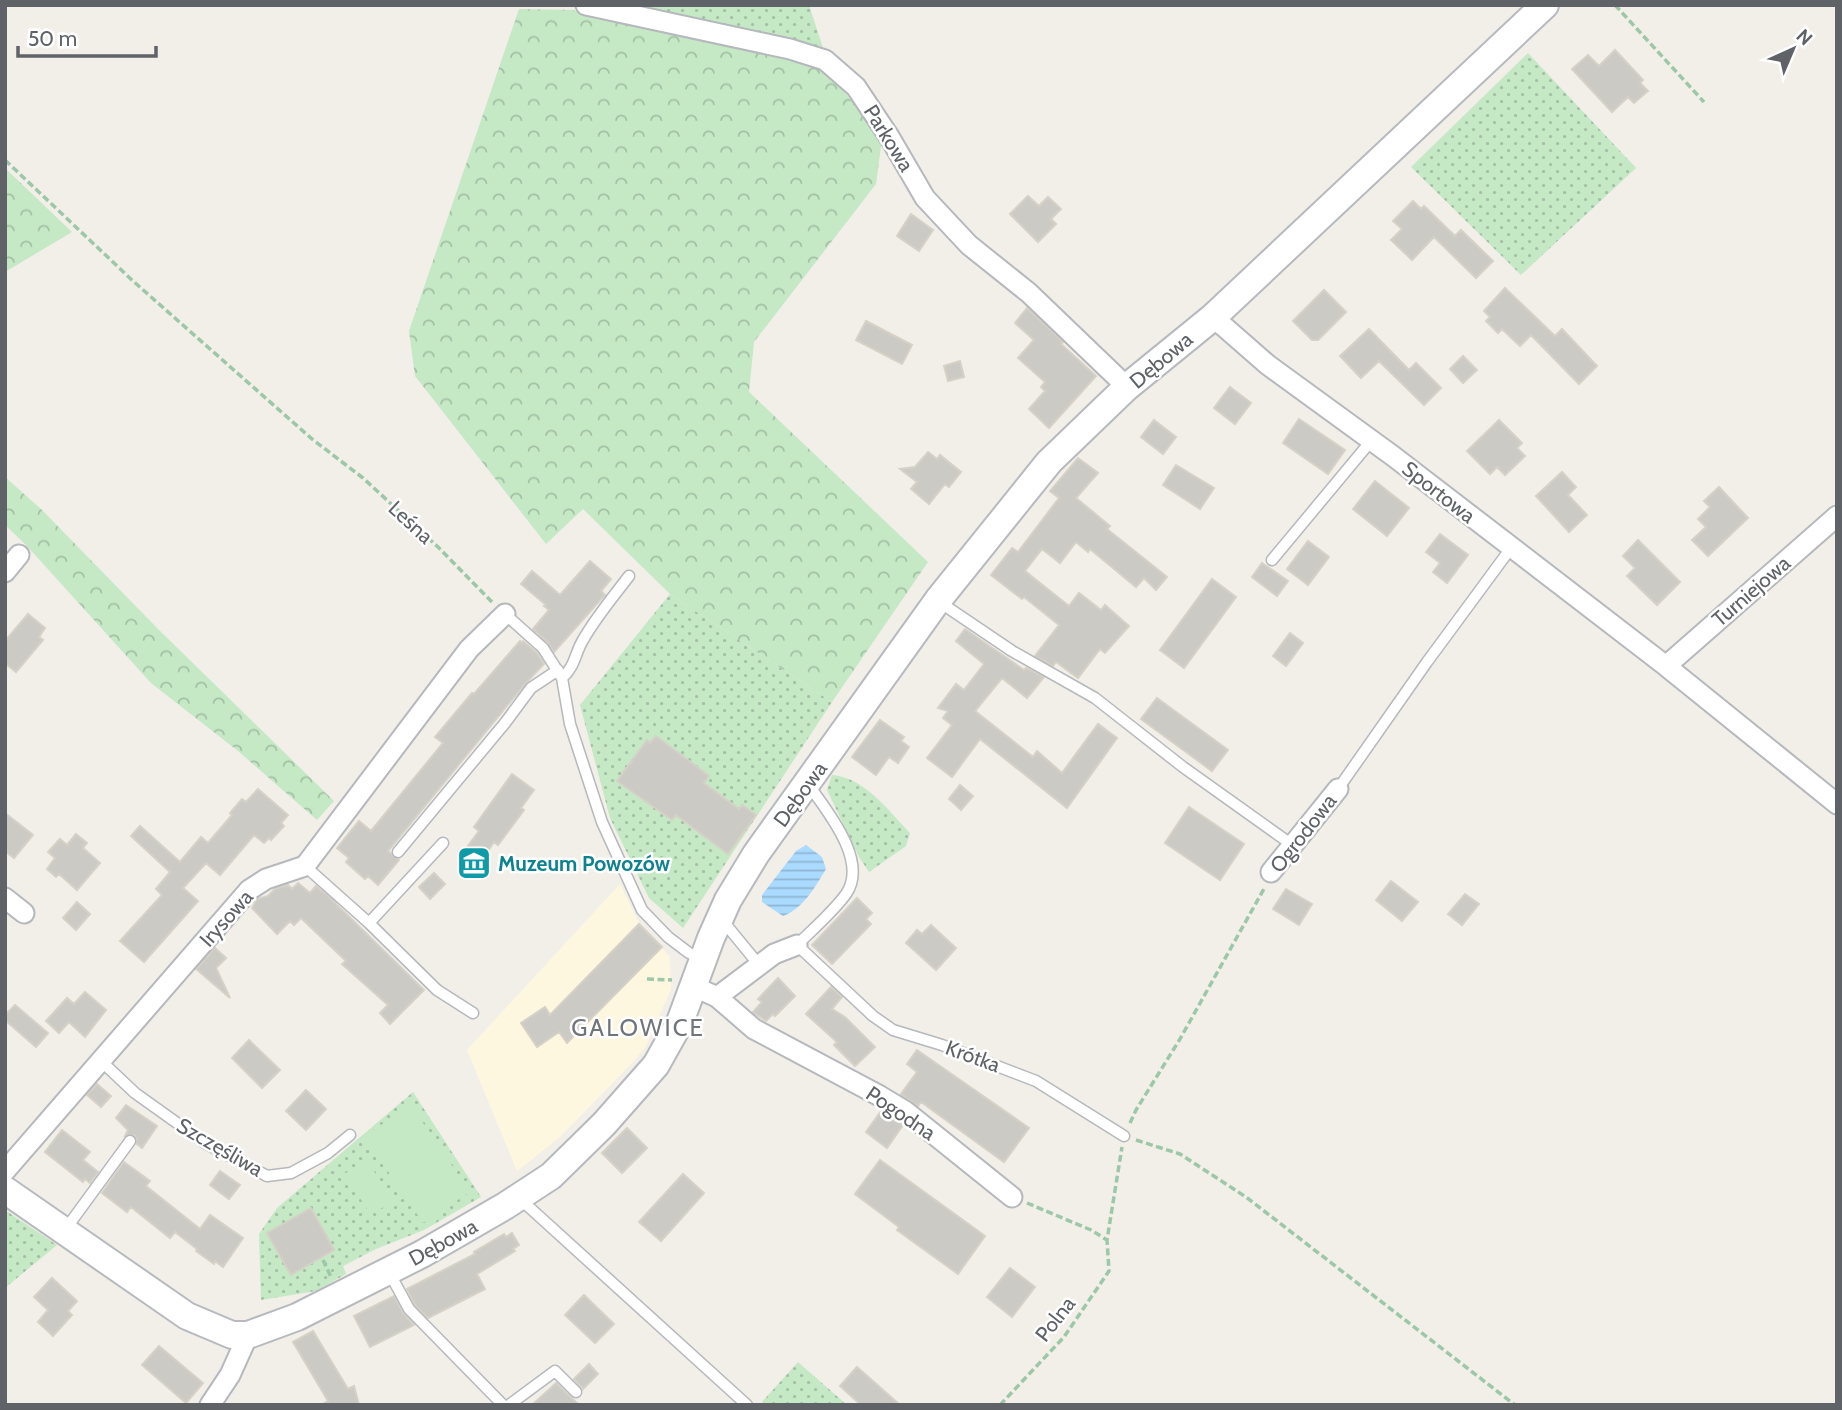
<svg xmlns="http://www.w3.org/2000/svg" width="1842" height="1410" font-family="Cabin,sans-serif">
<style>
.commercial{fill:#fef7e0}
.grass{fill:url(#grass-dots)}
.forest{fill:url(#forest-crowns)}
.garden{fill:#c5e8c5}
.water{fill:url(#water-rules)}
.building{fill:#cccac5;stroke:#d6d1c6;stroke-width:2}
.lines{fill:none;stroke-linecap:round;stroke-linejoin:round}
.lane-casing{stroke:#b5b8bc;stroke-width:13}
.street-casing{stroke:#b5b8bc;stroke-width:23}
.secondary-casing{stroke:#b6babf;stroke-width:30}
.path{stroke:#9cc7a9;stroke-width:3.5;stroke-dasharray:7 3.5;stroke-linecap:butt}
.lane{stroke:#fff;stroke-width:10}
.street{stroke:#fff;stroke-width:19}
.secondary{stroke:#fff;stroke-width:26}
.labels{text-anchor:middle;dominant-baseline:central;stroke-width:5;stroke-linejoin:round;paint-order:stroke}
.street-label{font-size:21px;fill:#5f6368;stroke:#fff}
.culture-label{font-size:21px;font-weight:bold;fill:#0d838f;stroke:#fff;text-anchor:start}
.quarter-label{font-size:24px;letter-spacing:2px;fill:#70757a;stroke:#fff}
</style>
<defs>
<pattern id="grass-dots" width="8" height="8" patternUnits="userSpaceOnUse" patternTransform="scale(1.75)"><rect width="8" height="8" fill="#c5e8c5"/><path d="M2 2h.1M6 6h.1" fill="none" stroke="#a3c0a4" stroke-width="1.8" stroke-linecap="round"/></pattern>
<pattern id="forest-crowns" width="20" height="18" patternUnits="userSpaceOnUse" patternTransform="scale(1.75)"><rect width="20" height="18" fill="#c5e8c5"/><path d="M2 6a3 3 0 1 1 6 0M12 15a3 3 0 1 1 6 0" fill="none" stroke="#a3c0a4"/></pattern>
<pattern id="water-rules" width="6" height="5" patternUnits="userSpaceOnUse" patternTransform="scale(1.75)"><rect width="6" height="5" fill="#aadaff"/><path d="M0 2.5h6" fill="none" stroke="#8eb4d2"/></pattern>
</defs>
<rect width="100%" height="100%" fill="#f1efe8"/>
<path class="commercial" d="M620,884L639,923L670,957L671,989L646,1046L634,1061L560,1137L517,1171L467,1050Z"/>
<path class="grass" d="M621,5H809L824,51Z
M1528,53L1636,168L1521,275L1411,167Z
M670,594L832,702L683,928L649,898L610,818L580,705Z
M832,775C864,777 889,811 910,833L906,846L869,872L859,857L827,790Z
M413,1092L481,1197L424,1230L376,1249L343,1266L346,1274L316,1291L261,1300L259,1234L277,1208Z
M5,1210L57,1245L5,1288Z
M798,1362L847,1405H765L762,1402Z"/>
<path class="forest" d="M519,9L573,10L826,69L882,139L876,184L754,342L749,392L928,562L832,702L670,594L583,509L546,544L415,376L409,331Z
M5,168L72,232L5,272Z
M5,477L42,510L158,629L334,801L317,820L238,751L151,683L27,546L5,525Z"/>
<path class="garden" d="M411,1105L470,1192L423,1223L364,1136Z
M367,1160L393,1201L371,1215L344,1174Z"/>
<path class="water" d="M806,845L822,857L826,869C815,887 803,909 783,916L762,902V895L796,851Z"/>
<path class="building" d="M1615,50L1643,80L1640,83L1648,91L1634,103L1628,97L1612,112L1572,69L1588,55L1599,66Z
M1028,196L1039,206L1048,197L1061,209L1051,219L1056,224L1038,242L1010,214Z
M1413,201L1421,209L1424,206L1455,236L1461,230L1493,261L1476,278L1434,237L1412,260L1391,240L1402,229L1393,221Z
M911,214L933,230L919,251L897,236Z
M1505,288L1555,336L1562,329L1597,366L1579,384L1531,335L1520,346L1502,329L1498,333L1486,321L1490,317L1484,311Z
M1324,290L1346,312L1318,340H1312L1293,321Z
M1027,308L1063,342L1061,344L1096,376L1049,428L1029,409L1045,391L1041,387L1045,382L1018,358L1034,340L1015,323Z
M866,321L912,345L902,364L856,340Z
M1369,329L1409,370L1416,363L1441,388L1424,405L1379,361L1361,378L1340,356Z
M1463,356L1477,370L1463,383L1450,369Z
M960,361L964,377L948,381L944,366Z
M1230,387L1251,403L1235,424L1214,408Z
M1299,419L1345,450L1328,474L1283,443Z
M1154,420L1176,437L1163,454L1141,437Z
M1499,420L1522,443L1517,448L1525,456L1505,475L1497,467L1490,474L1467,451Z
M928,452L937,459L940,455L961,472L949,487L945,484L929,504L911,489L917,482L900,469L915,467Z
M1078,458L1098,473L1076,498L1110,526L1107,529L1167,577L1156,590L1144,578L1136,587L1090,549L1088,552L1076,542L1060,563L1042,549L1025,571L1069,606L1079,593L1101,610L1105,605L1129,626L1105,653L1100,649L1078,678L1056,662L1053,666L1035,656L1059,625L1024,597L1022,599L991,575L1012,548L1018,552L1059,498L1050,491Z
M1176,465L1214,488L1200,509L1163,485Z
M1562,472L1576,487L1568,495L1587,515L1569,532L1536,496Z
M1375,481L1409,508L1387,536L1353,509Z
M1719,487L1748,518L1708,556L1692,540L1706,527L1698,519L1710,507L1704,501Z
M1440,534L1468,555L1447,583L1433,572L1440,563L1426,552Z
M1638,540L1680,582L1657,605L1627,576L1635,568L1623,556Z
M1308,541L1329,557L1308,585L1287,569Z
M590,561L611,579L601,591L605,595L602,598L554,652L548,643L533,629L549,610L544,606L546,605L521,584L532,571L560,595Z
M1262,563L1288,581L1277,596L1252,577Z
M1212,579L1236,597L1184,668L1160,650Z
M28,614L45,628L39,637L43,640L16,672L5,663V641Z
M965,629L1024,670L1026,668L1044,677L1027,698L1002,678L975,711L1033,757L1037,751L1062,773L1098,724L1117,738L1067,808L980,739L952,777L927,758L952,725L943,718L948,711L938,708L956,684L964,690L984,664L956,641Z
M1290,633L1303,643L1286,666L1273,656Z
M520,641L522,643L523,641L537,653L544,664L525,684L388,851L399,860L378,885L368,876L365,879L346,862L349,858L337,848L359,821L371,831L443,743L435,737L472,693L474,694Z
M1157,698L1228,750L1212,771L1141,719Z
M880,720L904,737L901,741L909,747L898,763L889,757L876,775L852,757Z
M656,736L709,776L704,783L739,809L742,805L756,815L728,854L676,815L672,820L617,781L647,740L650,743Z
M512,774L534,790L521,808L524,810L498,845L494,842L483,858L467,847L479,831L474,827Z
M960,785L973,796L961,810L949,799Z
M258,789L288,815L281,823L284,826L271,840L269,838L264,843L254,835L220,875L206,863L183,888L198,901L144,962L120,941L162,895L156,889L170,872L131,836L140,826L180,862L201,837L208,843L232,815L230,813L242,799L246,802Z
M1189,807L1244,844L1220,880L1165,843Z
M5,813L33,835L14,858L5,851Z
M76,834L87,843L83,848L100,863L77,890L59,874L56,877L47,869L55,858L48,852L60,839L67,845Z
M434,873L445,884L430,899L419,887Z
M1391,881L1418,902L1402,921L1376,900Z
M298,883L310,893L316,886L327,895L424,990L390,1024L380,1013L388,1005L342,964L346,961L301,918L294,925L290,921L277,934L252,908L257,899L268,896L275,889L288,885L292,889Z
M1286,889L1312,904L1299,925L1273,909Z
M1465,894L1479,904L1462,925L1448,914Z
M857,898L872,913L866,919L871,924L832,964L812,945Z
M77,902L90,914L76,930L63,918Z
M639,924L662,947L567,1043L559,1032L537,1047L521,1023L545,1007L550,1015Z
M931,925L956,948L936,970L906,943L917,930L922,934Z
M215,948L226,958L216,968L230,998L196,969Z
M778,978L795,996L775,1016L773,1014L766,1021L753,1012L762,1002L758,999Z
M831,987L842,997L832,1009L845,1017L875,1047L855,1066L834,1045L837,1042L806,1014Z
M85,992L106,1010L85,1037L69,1022L59,1033L46,1021L67,998L74,1004Z
M15,1005L48,1033L36,1047L5,1020V1015Z
M249,1040L280,1070L262,1088L232,1058Z
M917,1050L1029,1128L1004,1162L921,1102L918,1106L901,1094L917,1072L907,1064Z
M97,1084L111,1096L101,1107L87,1095Z
M306,1090L326,1109L306,1130L286,1111Z
M126,1105L157,1126L142,1148L137,1144V1139L134,1135L125,1136L128,1130L116,1118Z
M881,1111L903,1125L887,1148L866,1132Z
M627,1128L647,1148L622,1173L602,1153Z
M62,1130L90,1152L83,1160L98,1172L90,1183L85,1179L83,1182L45,1152Z
M880,1160L985,1236L958,1274L897,1230L899,1227L855,1194Z
M124,1162L150,1181L146,1186L200,1229L210,1215L243,1238L223,1267L215,1261L214,1264L196,1251L197,1249L175,1232L170,1238L131,1207L127,1212L102,1193Z
M220,1171L240,1185L229,1199L210,1185Z
M683,1174L704,1193L661,1241L639,1222Z
M311,1208L334,1250L291,1275L267,1233Z
M512,1233L519,1245L513,1249L515,1251L477,1274L485,1289L428,1318L415,1305L407,1289L475,1254L474,1252L504,1234L506,1237Z
M1010,1268L1035,1287L1012,1317L987,1297Z
M52,1278L77,1301L68,1311L72,1315L53,1336L38,1322L48,1310L34,1297Z
M584,1295L614,1324L595,1343L565,1315Z
M394,1296L403,1313L414,1325L370,1347L354,1316Z
M313,1331L348,1389L354,1386L359,1405H321L328,1401L293,1342Z
M159,1346L203,1383L186,1403L142,1365Z
M589,1364L598,1374L583,1389L574,1379Z
M857,1367L900,1405H861L840,1386Z
M556,1383L579,1405H532Z"/>
<g class="lines">
<g class="lane-casing">
<path id="lane" d="M1272,560L1371,441
M938,601L1012,651L1095,698L1183,767L1291,844
M505,614L543,648L562,678L570,724L602,822L642,910L668,937L689,953L703,959
M562,678C575,667 575,653 583,640C596,617 613,597 629,576
M808,784C827,811 869,861 846,894C833,912 813,929 797,945L873,1016L893,1030L942,1045L1036,1081L1124,1136
M1338,789L1427,662L1511,548
M398,852L505,723L531,688L558,670
M305,866L369,923L437,990L473,1013
M723,921L759,965
M369,923L443,843
M100,1060L135,1093L205,1143L267,1176L291,1173L328,1153L350,1135
M519,1198L747,1405
M65,1230L130,1141
M389,1272L409,1309L503,1405
M509,1405L555,1371L576,1392"/>
</g>
<g class="street-casing">
<path id="street" d="M586,5L790,49L825,60L856,87L890,138L925,198L969,245L1029,293L1127,387
M1213,317L1268,365L1393,456L1666,666L1837,804
M5,572L19,555
M1666,666L1837,516
M1271,872L1338,789
M5,898L24,913
M693,986L717,997L754,1029L880,1096L905,1111L1012,1197
M717,997L774,954L797,945
M5,1171L249,890L266,879L305,866L469,649L505,614
M210,1405L230,1375L248,1335"/>
</g>
<g class="secondary-casing">
<path id="secondary" d="M5,1190L187,1316L232,1335H248L297,1317L422,1254L505,1206L551,1176L604,1124L656,1065L680,1022L711,938L728,900L756,854L938,600L1049,462L1127,387L1213,317L1545,5"/>
</g>
<path class="path" d="M1615,5L1704,102
M5,160L133,281L312,439L363,478L438,547L493,603
M647,979L672,980
M1130,1123L1136,1110L1180,1039L1265,887
M1136,1140L1180,1154L1246,1197L1515,1405
M1027,1203L1091,1230L1107,1240
M323,1260L331,1277
M1000,1405L1064,1337L1109,1271L1107,1240L1122,1147"/>
<use href="#lane" class="lane"/>
<use href="#street" class="street"/>
<use href="#secondary" class="secondary"/>
</g>
<defs>
<g id="museum-square" transform="scale(1.75)"><rect x="-9" y="-9" width="18" height="18" rx="4" fill="#0f9aa8" stroke="#fff"/><path d="M0-6L6-3V-2H-6V-3ZM-5-1h2V3h-2ZM-1-1h2V3h-2ZM3-1h2V3H3ZM-6 4H6V6H-6Z" fill="#fff"/></g>
</defs>
<g fill-rule="evenodd">
<use href="#museum-square" x="474" y="863"/>
</g>
<g class="labels">
<g class="street-label">
<text transform="translate(889 138) rotate(58)">Parkowa</text>
<text transform="translate(1161 360) rotate(-40)">Dębowa</text>
<text transform="translate(1439 492) rotate(38)">Sportowa</text>
<text transform="translate(411 522) rotate(43)">Leśna</text>
<text transform="translate(1751 591) rotate(-41)">Turniejowa</text>
<text transform="translate(800 794) rotate(-54)">Dębowa</text>
<text transform="translate(1303 833) rotate(-52)">Ogrodowa</text>
<text transform="translate(226 918) rotate(-48)">Irysowa</text>
<text transform="translate(973 1056) rotate(20)">Krótka</text>
<text transform="translate(901 1113) rotate(34)">Pogodna</text>
<text transform="translate(220 1147) rotate(30)">Szczęśliwa</text>
<text transform="translate(443 1242) rotate(-29)">Dębowa</text>
<text transform="translate(1055 1319) rotate(-52)">Polna</text>
</g>
<g class="culture-label">
<text x="498" y="863">Muzeum Powozów</text>
</g>
<g class="quarter-label">
<text x="638" y="1027">GALOWICE</text>
</g>
</g>
<rect width="1842" height="1410" fill="none" stroke="#5f6368" stroke-width="14"/>
<g transform="translate(1793 49) rotate(44)" stroke="#ffffff" stroke-width="5" paint-order="stroke">
<path d="M0-5L12 26L0 18L-12 26Z" fill="#5f6368"/>
<text y="-10" font-size="19" font-weight="bold" text-anchor="middle" fill="#5f6368">N</text>
</g>
<path d="M18 46v10h138v-10" fill="none" stroke="#5f6368" stroke-width="3.5"/>
<text x="28" y="46" font-size="21" fill="#5f6368" stroke="#ffffff" stroke-width="5" paint-order="stroke">50 m</text>
</svg>
